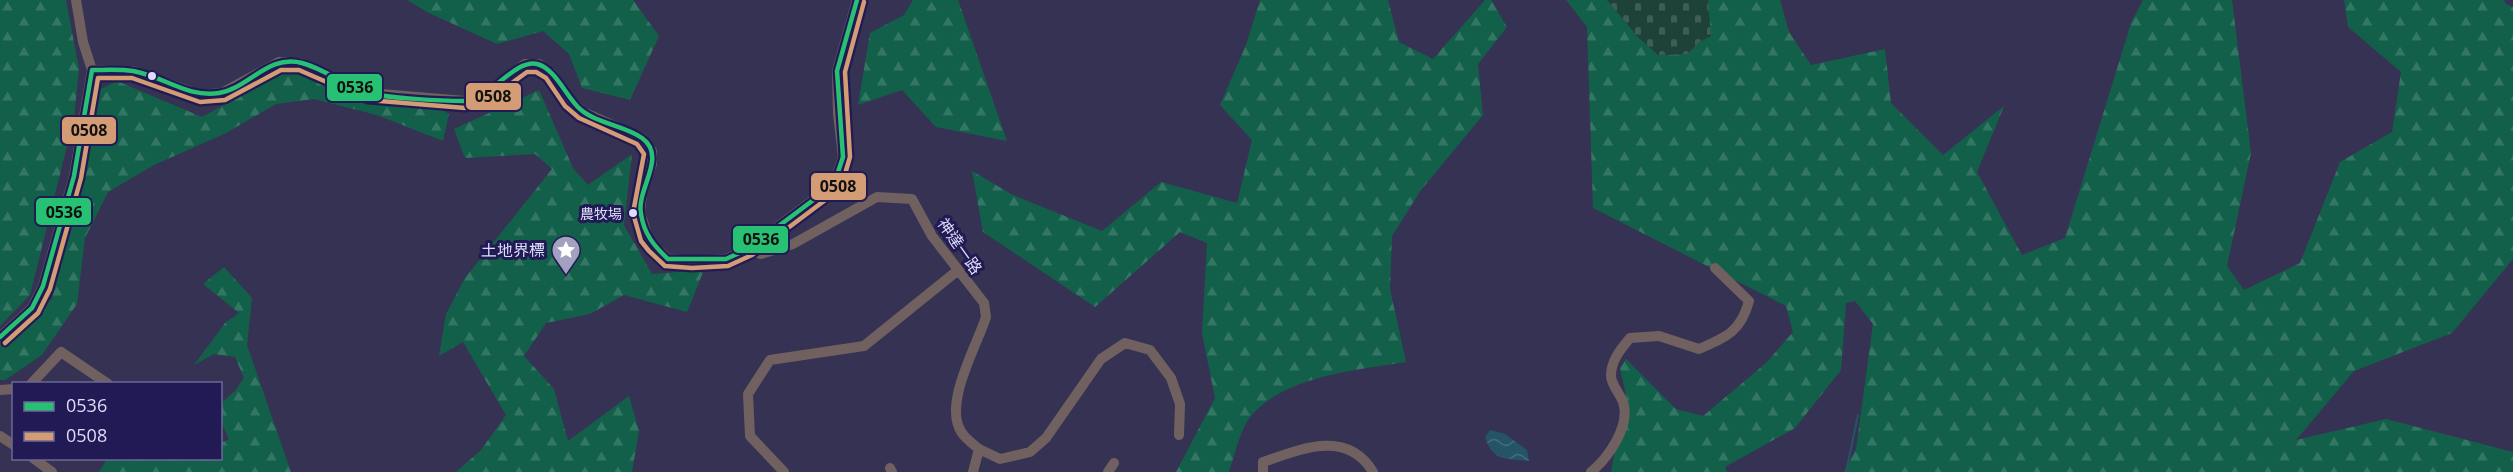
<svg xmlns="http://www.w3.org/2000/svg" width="2513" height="472" font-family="'Open Sans','Noto Sans TC',sans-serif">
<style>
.forest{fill:url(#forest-firs)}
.cemetery{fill:url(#cemetery-stones)}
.water{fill:url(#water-waves)}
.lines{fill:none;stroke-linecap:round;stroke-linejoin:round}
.stream{stroke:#255467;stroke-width:2}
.minor{stroke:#706160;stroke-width:10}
.bus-1-casing{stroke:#221a54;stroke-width:9}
.bus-2-casing{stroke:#221a54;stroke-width:9}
.bus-1{stroke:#26c172;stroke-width:4.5}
.bus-2{stroke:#d39c74;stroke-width:4.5}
.bus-dot{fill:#dcddfa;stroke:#221a54;stroke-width:2}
.labels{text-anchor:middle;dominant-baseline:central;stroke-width:6;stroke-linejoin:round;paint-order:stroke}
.bus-label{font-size:14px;fill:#dcddfa;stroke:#221a54;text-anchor:end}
.street-label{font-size:16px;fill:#dcddfa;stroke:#221a54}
.poi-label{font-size:16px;fill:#dcddfa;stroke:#221a54;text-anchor:end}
.line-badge{stroke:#221a54;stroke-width:2}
.pale-badge-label{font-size:16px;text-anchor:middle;font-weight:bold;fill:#111}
</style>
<defs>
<pattern id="forest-firs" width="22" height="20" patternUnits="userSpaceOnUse" patternTransform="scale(1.5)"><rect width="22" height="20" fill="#126049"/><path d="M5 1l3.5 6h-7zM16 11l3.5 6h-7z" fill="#347664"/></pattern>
<pattern id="cemetery-stones" width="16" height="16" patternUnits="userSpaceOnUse" patternTransform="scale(1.5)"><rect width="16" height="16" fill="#1e4237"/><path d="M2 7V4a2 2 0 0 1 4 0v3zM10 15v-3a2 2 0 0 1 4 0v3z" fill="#3e5d55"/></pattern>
<pattern id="water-waves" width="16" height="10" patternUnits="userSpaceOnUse" patternTransform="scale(1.5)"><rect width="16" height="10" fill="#255467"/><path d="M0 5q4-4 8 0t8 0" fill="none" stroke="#446c7e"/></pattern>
</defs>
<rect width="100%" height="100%" fill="#363253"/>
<path class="forest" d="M0,0H66L79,69L74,118L30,295L0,326Z
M407,0H633L659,36L630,100L582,88L569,54L543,31L497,44L429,13Z
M913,0H958L1007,141L936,127L902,90L858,105L870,33L904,15Z
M1260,0H1388L1399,42L1433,59L1485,0H1491L1507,27L1478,64L1483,115L1421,190L1392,236L1390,289L1406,362C1357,370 1284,376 1251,416C1241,427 1234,457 1229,472H1176L1215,398L1202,333L1207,243L1180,232L1095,307L983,232L972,171L1013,195L1102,231L1161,182L1237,203L1252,140L1220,105L1246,45Z
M1566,0H1607L1638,37L1659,55L1687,54L1699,42L1710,36L1708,0H1780L1789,32L1811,65L1885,49L1891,103L1943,155L2004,106L1977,172L2022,255L2065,238L2131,23L2143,0H2232L2251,153L2227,266L2244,290L2300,263L2340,162L2392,132L2401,72L2348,27L2344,0H2504L2506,4L2513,7V259L2452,333L2354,371L2296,440L2386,419L2513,452V472H1844L1856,449L1873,324L1855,301L1846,303L1841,370L1795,428L1725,467L1727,472H1611L1616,444L1629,409L1620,368L1626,359L1676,409L1703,416L1766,363L1793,332L1786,306L1593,208L1587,27Z
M288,69L358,97L438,107L449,114L443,141L377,115L314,99L276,104L226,133L154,165L108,192L85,238L77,304L42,355L5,380H0V343L52,299L90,142L97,91L117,81L202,117Z
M539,90L573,168L588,185L632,154L624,225L652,274L704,270L687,312L624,295L590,314L546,323L524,356L554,389L568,441L629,396L639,431L632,472H456L481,450L506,415L463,342L439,356L446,314L465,278L552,169L535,154L465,158L454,129Z
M224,267L252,298L247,345L291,472H99L107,459L220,458L221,443L229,439L221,422V403L235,391L244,378L235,357L214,354L194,365L225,323L239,313L203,284Z"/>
<path class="cemetery" d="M1607,0H1708L1711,36L1699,42L1687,54L1658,55L1638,37Z"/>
<path class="water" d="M1490,430L1505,434L1527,450L1529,461C1506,458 1493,462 1485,437Z"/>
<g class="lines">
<path class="stream" d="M1846,472L1858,415"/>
<path class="minor" d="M92,70L133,71L200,95L222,93L279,62L301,63L369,93L465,101L486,93L525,64H539L551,73L571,101L583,112L642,138L652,151V164L642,194L640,212L648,238L654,246L668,259L693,261L726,259L748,249L824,192L836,178L843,157L838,114L837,71L857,0
M748,249L761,254L793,244L877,197L912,199L932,236L984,303L986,317C977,346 942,405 962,433C966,439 973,444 979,449L973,472
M0,337L32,308L43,286L74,176L92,70L83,42L76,0
M31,384L61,352L108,384
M0,390L14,389
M0,436L14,445
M979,449L1000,459L1030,452L1046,438L1101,359L1125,343L1150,350L1171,378L1180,404L1179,435
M33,458L52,472
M890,468L892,472
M784,472L750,436L748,394L770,360L864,346L957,271
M1108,472L1114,463
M1263,472V462C1301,449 1347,429 1373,472
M1591,472C1608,458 1631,426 1623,402C1620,394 1611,384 1611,376C1611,360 1621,349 1630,338L1659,336L1699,349C1727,337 1741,331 1749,301L1715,268"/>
<g class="bus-1-casing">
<path id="bus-1" d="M92,70C105,70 120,69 133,71C163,76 187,98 219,93C249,88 268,54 302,63C325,69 345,86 368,93C385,98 444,101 463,101C490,100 514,59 537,64C555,68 567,98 580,109C597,124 624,125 642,138C668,157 636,189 641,214C644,234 654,246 668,259H726L748,249L824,192L836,178L843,157L837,71L857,0
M0,337L32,308L43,286L74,176L92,70"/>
</g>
<g class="bus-2-casing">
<path id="bus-2" d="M5,343L38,313L50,289L81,178L98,78H132L200,102L225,100L281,70H299L368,100L465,108L490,99L527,72H536L546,78L565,106L579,118L637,144L644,154L633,213L641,241L649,251L665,266L692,268L728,266L752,255L828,198L843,181L850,157L845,72L864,2"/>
</g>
<use href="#bus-1" class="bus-1"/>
<use href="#bus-2" class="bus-2"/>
</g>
<defs>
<g id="sight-pin" transform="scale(1.5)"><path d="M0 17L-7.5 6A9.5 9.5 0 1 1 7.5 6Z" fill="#a2a1c0" stroke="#221a54"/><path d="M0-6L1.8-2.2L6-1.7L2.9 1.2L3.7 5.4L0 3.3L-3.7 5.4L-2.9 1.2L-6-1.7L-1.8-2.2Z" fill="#fff"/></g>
</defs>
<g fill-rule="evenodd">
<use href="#sight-pin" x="566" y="250"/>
</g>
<g class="bus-dot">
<circle cx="152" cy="76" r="5"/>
<circle cx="633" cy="213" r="5"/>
</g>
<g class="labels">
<g class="bus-label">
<text x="622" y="213">農牧場</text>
</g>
<g class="street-label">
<text transform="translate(960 246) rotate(55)">神達一路</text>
</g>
<g class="poi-label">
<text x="545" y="250">土地界標</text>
</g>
</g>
<g class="line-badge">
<rect x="326" y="73" width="57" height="29" rx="6" fill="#26c172"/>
<rect x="465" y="82" width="57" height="29" rx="6" fill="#d39c74"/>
<rect x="61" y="116" width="56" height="29" rx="6" fill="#d39c74"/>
<rect x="810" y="172" width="57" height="29" rx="6" fill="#d39c74"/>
<rect x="35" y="197" width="57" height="29" rx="6" fill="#26c172"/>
<rect x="732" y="225" width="57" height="29" rx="6" fill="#26c172"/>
</g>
<g class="pale-badge-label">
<text x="355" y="93">0536</text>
<text x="493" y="102">0508</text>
<text x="89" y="136">0508</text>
<text x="838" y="192">0508</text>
<text x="64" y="218">0536</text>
<text x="761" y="245">0536</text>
</g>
<rect x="12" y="382" width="210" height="78" fill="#221a54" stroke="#6c6896" stroke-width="1.5"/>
<rect x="24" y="402" width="30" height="9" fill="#26c172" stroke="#6c6896" stroke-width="1.5"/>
<text x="66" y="412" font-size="18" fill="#dcddfa">0536</text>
<rect x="24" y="432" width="30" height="9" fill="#d39c74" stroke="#6c6896" stroke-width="1.5"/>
<text x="66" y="442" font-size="18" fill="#dcddfa">0508</text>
</svg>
